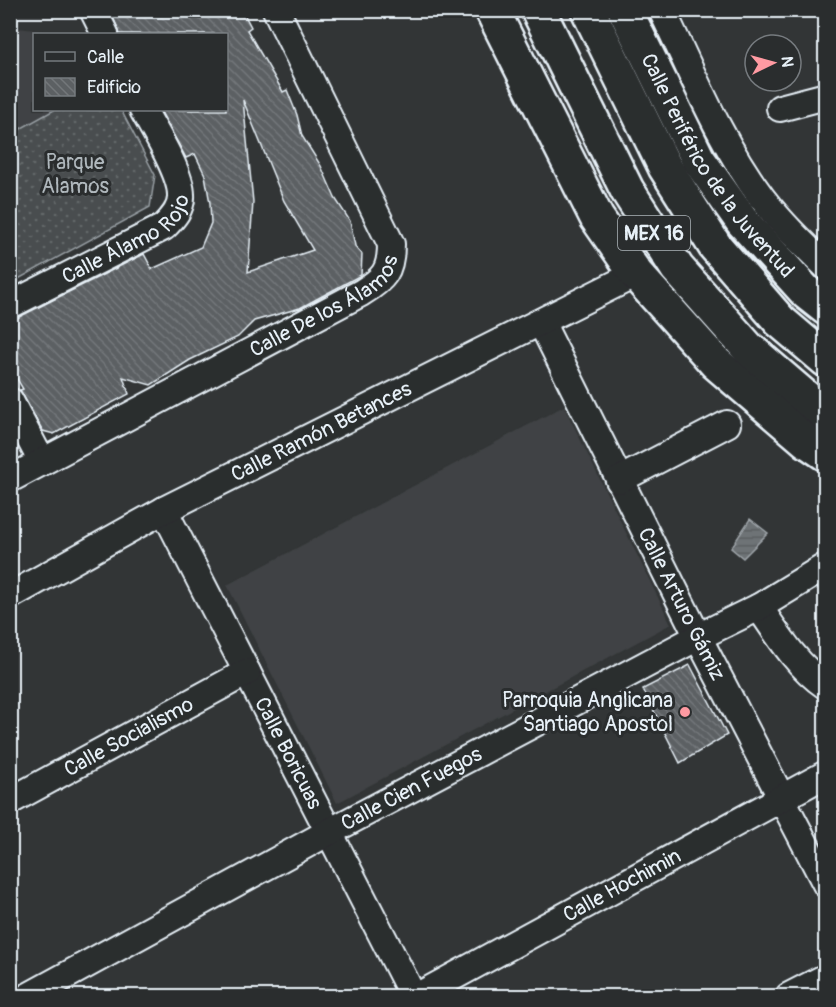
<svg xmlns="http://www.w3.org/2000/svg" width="836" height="1007" font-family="Pangolin,sans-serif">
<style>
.built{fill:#3f4244}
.grass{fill:url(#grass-dots);stroke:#989fa4;stroke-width:1.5}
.water{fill:url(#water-rules);stroke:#9fa5aa;stroke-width:1.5}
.building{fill:url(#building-back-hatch);stroke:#e8f1f8;stroke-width:1.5;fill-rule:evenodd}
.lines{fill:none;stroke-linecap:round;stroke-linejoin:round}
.street-casing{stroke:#e8f1f8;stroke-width:30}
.secondary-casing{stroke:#e8f1f8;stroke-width:38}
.highway-casing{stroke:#e8f1f8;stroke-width:38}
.street{stroke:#2a2d2e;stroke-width:26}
.secondary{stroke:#2a2d2e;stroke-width:33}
.highway{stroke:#2a2d2e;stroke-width:33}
.poi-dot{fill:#ff9aa2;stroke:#2a2d2e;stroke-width:2}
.labels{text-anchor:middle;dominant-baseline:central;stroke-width:6;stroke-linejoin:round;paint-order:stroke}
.shield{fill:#2a2d2e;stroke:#afb6bb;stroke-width:1.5}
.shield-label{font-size:20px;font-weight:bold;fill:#e8f1f8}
.park-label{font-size:21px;fill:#b0b8bd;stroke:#2a2d2e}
.street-label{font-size:21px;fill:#e8f1f8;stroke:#2a2d2e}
.poi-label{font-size:21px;fill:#e8f1f8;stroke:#2a2d2e;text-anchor:end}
</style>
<defs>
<pattern id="grass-dots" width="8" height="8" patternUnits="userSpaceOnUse" patternTransform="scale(1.5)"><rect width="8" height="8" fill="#494d4f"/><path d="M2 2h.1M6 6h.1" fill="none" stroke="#636769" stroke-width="1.8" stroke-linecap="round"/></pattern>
<pattern id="water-rules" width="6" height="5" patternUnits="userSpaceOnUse" patternTransform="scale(1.5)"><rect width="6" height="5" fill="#6e7376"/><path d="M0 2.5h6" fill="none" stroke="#5a5e60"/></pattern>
<pattern id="building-back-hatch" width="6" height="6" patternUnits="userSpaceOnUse" patternTransform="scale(1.5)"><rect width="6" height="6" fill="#5c6063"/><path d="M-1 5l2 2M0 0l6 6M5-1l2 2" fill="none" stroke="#73777a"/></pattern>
</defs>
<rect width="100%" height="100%" fill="#323536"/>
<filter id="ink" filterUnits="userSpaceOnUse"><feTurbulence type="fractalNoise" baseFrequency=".0167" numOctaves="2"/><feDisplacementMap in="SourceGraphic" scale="12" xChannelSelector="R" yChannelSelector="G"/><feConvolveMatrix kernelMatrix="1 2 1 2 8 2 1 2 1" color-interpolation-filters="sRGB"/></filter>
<g filter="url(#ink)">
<path class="built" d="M10,27L67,34H34V110H54L11,134Z
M564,406L671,624L337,803L227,585Z"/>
<path class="grass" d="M54,110H121L155,175L150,207L11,283V134Z"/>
<path class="water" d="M750,519L768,533L743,558L731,548Z"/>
<path class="building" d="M110,10H242L251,27L247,30L283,92L287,90L297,115L302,136L321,166L335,198L350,221L355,246L362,254L361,275L300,308L254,321L238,337L190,360L151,385L123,377L129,394L54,434L43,431L20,390L23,389L10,367V320L17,318L144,254L152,269L201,247L211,223L210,203L205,175L195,154L186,158L160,110H226V34H120ZM243,100L284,201L313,250L248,272L253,202Z
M690,665L727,735L680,763L643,689Z"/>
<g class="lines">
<g class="street-casing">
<g id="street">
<path d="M93,10L105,34"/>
<path d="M662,10C693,74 720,142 762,198C781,223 803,244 826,266"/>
<path d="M780,108L826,96"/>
<path id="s1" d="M10,305L164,227C173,218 182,208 181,195C181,173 154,130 143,110"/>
<path id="s2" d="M541,322L698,637L826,884"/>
<path d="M10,401L42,462"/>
<path id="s3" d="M10,479L361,293C384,279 391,271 391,244L276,10"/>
<path d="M619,480L727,424"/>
<path id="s4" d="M164,510L413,996"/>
<path id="s5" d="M10,596L164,510L636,274"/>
<path d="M759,607C778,635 797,666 826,686"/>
<path id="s6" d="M10,801L247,672"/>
<path id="s7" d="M29,996L329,832L698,637L759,607L826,566"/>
<path id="s8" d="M418,996L826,774"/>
<path d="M789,996L826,977"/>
</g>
</g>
<g class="secondary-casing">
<g id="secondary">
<path d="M492,10L597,218L636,274L716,363L807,441L826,454"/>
<path id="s9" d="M625,10L698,159L742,221L807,293L826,308"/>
</g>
</g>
<g class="highway-casing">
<path id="highway" d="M538,10L627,190L677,268L748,348L826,415
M588,10L665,167L715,246L780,321L826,360"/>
</g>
<use href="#street" class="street"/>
<use href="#secondary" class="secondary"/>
<use href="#highway" class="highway"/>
</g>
</g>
<circle class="poi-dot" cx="685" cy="712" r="6"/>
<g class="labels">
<rect class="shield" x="618" y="216" width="72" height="34" rx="4.5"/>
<g class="shield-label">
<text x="654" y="233">MEX 16</text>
</g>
<g class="park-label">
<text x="75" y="162">Parque<tspan x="75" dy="24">Alamos</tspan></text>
</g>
<g class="street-label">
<text stroke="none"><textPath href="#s9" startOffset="182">Calle Periférico de la Juventud</textPath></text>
<text stroke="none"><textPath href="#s1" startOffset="135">Calle Álamo Rojo</textPath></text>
<text stroke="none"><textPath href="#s3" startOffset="360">Calle De los Álamos</textPath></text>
<text stroke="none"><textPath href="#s5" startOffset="352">Calle Ramón Betances</textPath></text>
<text stroke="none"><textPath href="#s2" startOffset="315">Calle Arturo Gámiz</textPath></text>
<text stroke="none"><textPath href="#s6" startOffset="135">Calle Socialismo</textPath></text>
<text stroke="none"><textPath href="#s4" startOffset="273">Calle Boricuas</textPath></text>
<text stroke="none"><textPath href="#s7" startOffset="435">Calle Cien Fuegos</textPath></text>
<text stroke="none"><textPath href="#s8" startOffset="232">Calle Hochimin</textPath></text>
</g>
<g class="poi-label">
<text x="673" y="700">Parroquia Anglicana<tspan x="673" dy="24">Santiago Apostol</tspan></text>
</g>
</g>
<rect width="836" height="1007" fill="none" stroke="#2a2d2e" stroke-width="36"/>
<rect x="18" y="18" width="800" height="971" fill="none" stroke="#e8f1f8" stroke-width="2" filter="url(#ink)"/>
<rect x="33" y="33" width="195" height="78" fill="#2a2d2e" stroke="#767b7f" stroke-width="1.5"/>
<rect x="45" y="52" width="30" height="9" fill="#2a2d2e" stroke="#767b7f" stroke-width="1.5"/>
<text x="87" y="63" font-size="18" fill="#e8f1f8">Calle</text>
<rect x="45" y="78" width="30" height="18" fill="url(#building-back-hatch)" stroke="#767b7f" stroke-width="1.5"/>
<text x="87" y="93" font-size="18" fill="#e8f1f8">Edificio</text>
<g transform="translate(773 63) rotate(85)"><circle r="28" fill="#2a2d2e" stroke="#767b7f" stroke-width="1.5"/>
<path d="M0-4.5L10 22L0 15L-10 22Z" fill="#ff9aa2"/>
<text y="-9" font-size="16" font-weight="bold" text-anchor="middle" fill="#e8f1f8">N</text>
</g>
</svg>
